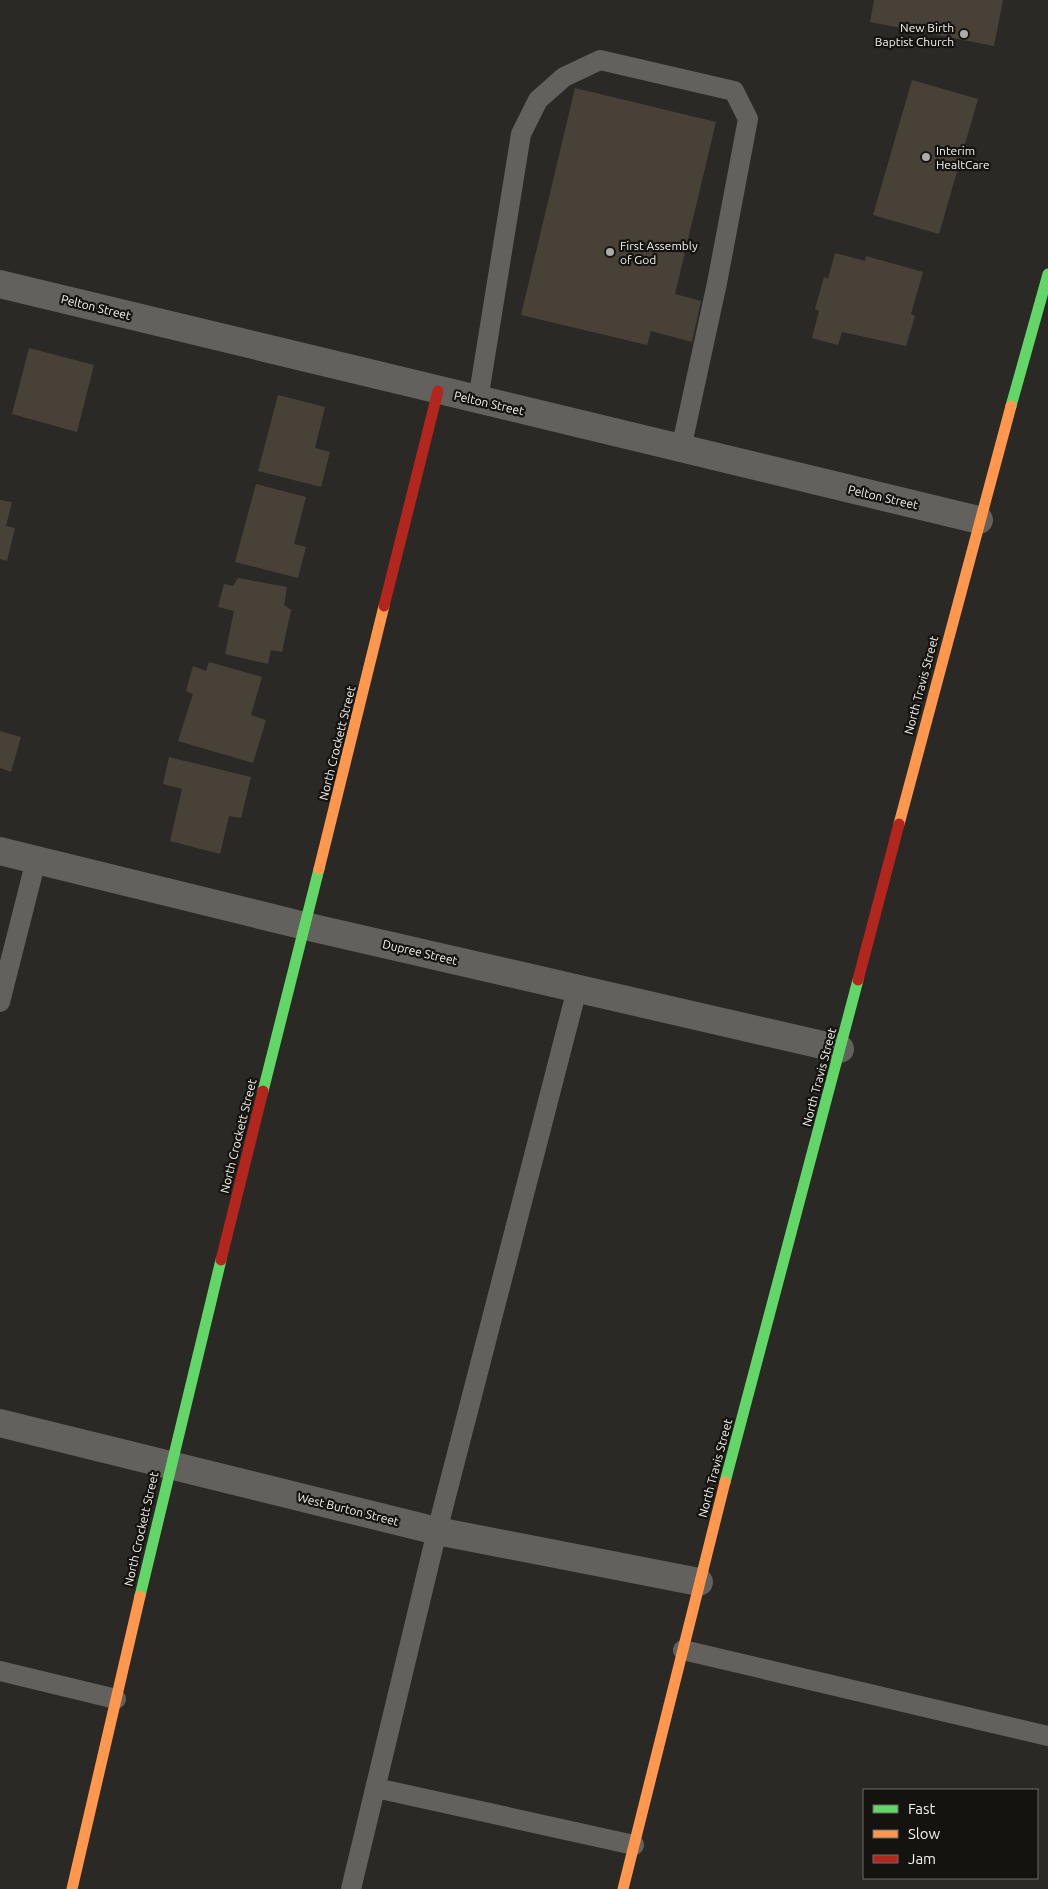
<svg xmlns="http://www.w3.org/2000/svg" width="1048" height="1889" font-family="Ubuntu,sans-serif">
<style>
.building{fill:#484138}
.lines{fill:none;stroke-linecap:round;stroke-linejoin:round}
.lane{stroke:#63615e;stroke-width:20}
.street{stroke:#63615e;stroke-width:28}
.fast{stroke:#63d668;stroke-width:11}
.slow{stroke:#ff974d;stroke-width:11}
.jam{stroke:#b3261e;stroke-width:11}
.poi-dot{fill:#aeaca8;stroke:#141310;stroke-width:2}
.labels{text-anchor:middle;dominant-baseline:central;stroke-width:4.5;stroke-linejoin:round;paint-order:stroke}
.poi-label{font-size:12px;fill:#f5f3ee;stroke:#141310;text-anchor:start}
.street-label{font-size:12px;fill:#f5f3ee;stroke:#141310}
</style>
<rect width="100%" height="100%" fill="#2b2925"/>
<path class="building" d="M874,0H1003L994,46L870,22Z
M912,80L978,99L939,234L873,215Z
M575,88L716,122L675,294L701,301L692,342L651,331L647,345L521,315Z
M835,253L865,261L866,256L923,272L911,314L915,316L906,346L842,332L838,345L812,338L819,311L815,309L824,277L828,279Z
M29,348L94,365L77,432L12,414Z
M278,395L325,407L315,448L330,452L321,487L258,471Z
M256,484L306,497L294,544L306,547L298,578L235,562Z
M0,500L12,502L6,526L15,528L7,561L0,559Z
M238,578L287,587L284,605L291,610L282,652L271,650L268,664L225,654L234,611L218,607L224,584L233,586Z
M209,662L262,677L251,715L266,720L253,763L178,741L193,694L186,691L193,666L206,671Z
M0,731L21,737L11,772L0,768Z
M169,757L251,777L241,818L229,816L220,854L170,841L182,789L163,784Z"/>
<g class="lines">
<path class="lane" d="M478,400L521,134L538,100L564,77L600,60L734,91L748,119L717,283L681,449
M0,1002L36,860
M683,1650L1048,1736
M0,1671L116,1699
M376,1788L634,1845
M351,1889L437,1531L577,989"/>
<path class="street" d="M0,284L979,520
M0,851L305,926L840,1049
M0,1423L437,1531L699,1582"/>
<path class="fast" d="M1011,406L1048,274
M263,1091L319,869
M725,1482L858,980
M140,1596L221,1260"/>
<path class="slow" d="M899,824L1011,406
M319,869L384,606
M72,1889L140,1596
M623,1889L725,1482"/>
<path class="jam" d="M384,606L438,391
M858,980L899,824
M221,1260L263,1091"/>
</g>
<g class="poi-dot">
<circle cx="964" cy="34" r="5"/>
<circle cx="926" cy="157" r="5"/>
<circle cx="610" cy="252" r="5"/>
</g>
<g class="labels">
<g class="poi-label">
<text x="954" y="27" text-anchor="end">New Birth<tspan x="954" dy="14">Baptist Church</tspan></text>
<text x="936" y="150">Interim<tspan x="936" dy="14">HealtCare</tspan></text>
<text x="620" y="245">First Assembly<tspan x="620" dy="14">of God</tspan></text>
</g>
<g class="street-label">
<text transform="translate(96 307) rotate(14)">Pelton Street</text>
<text transform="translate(489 403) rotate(13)">Pelton Street</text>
<text transform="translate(883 497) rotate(13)">Pelton Street</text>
<text transform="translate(921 685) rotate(-75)">North Travis Street</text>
<text transform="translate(337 743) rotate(-76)">North Crockett Street</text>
<text transform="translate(420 952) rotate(13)">Dupree Street</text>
<text transform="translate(819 1077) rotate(-75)">North Travis Street</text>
<text transform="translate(238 1136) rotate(-76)">North Crockett Street</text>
<text transform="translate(715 1468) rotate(-75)">North Travis Street</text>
<text transform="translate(348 1509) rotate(14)">West Burton Street</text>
<text transform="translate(141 1529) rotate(-77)">North Crockett Street</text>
</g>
</g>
<rect x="863" y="1789" width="175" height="90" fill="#141310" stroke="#6e6d69"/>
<rect x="873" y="1805" width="25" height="8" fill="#63d668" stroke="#6e6d69"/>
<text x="908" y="1814" font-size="15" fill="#f5f3ee">Fast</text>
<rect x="873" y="1830" width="25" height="8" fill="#ff974d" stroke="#6e6d69"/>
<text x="908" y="1839" font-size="15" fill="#f5f3ee">Slow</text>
<rect x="873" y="1855" width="25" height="8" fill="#b3261e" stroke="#6e6d69"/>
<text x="908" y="1864" font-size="15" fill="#f5f3ee">Jam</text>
</svg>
